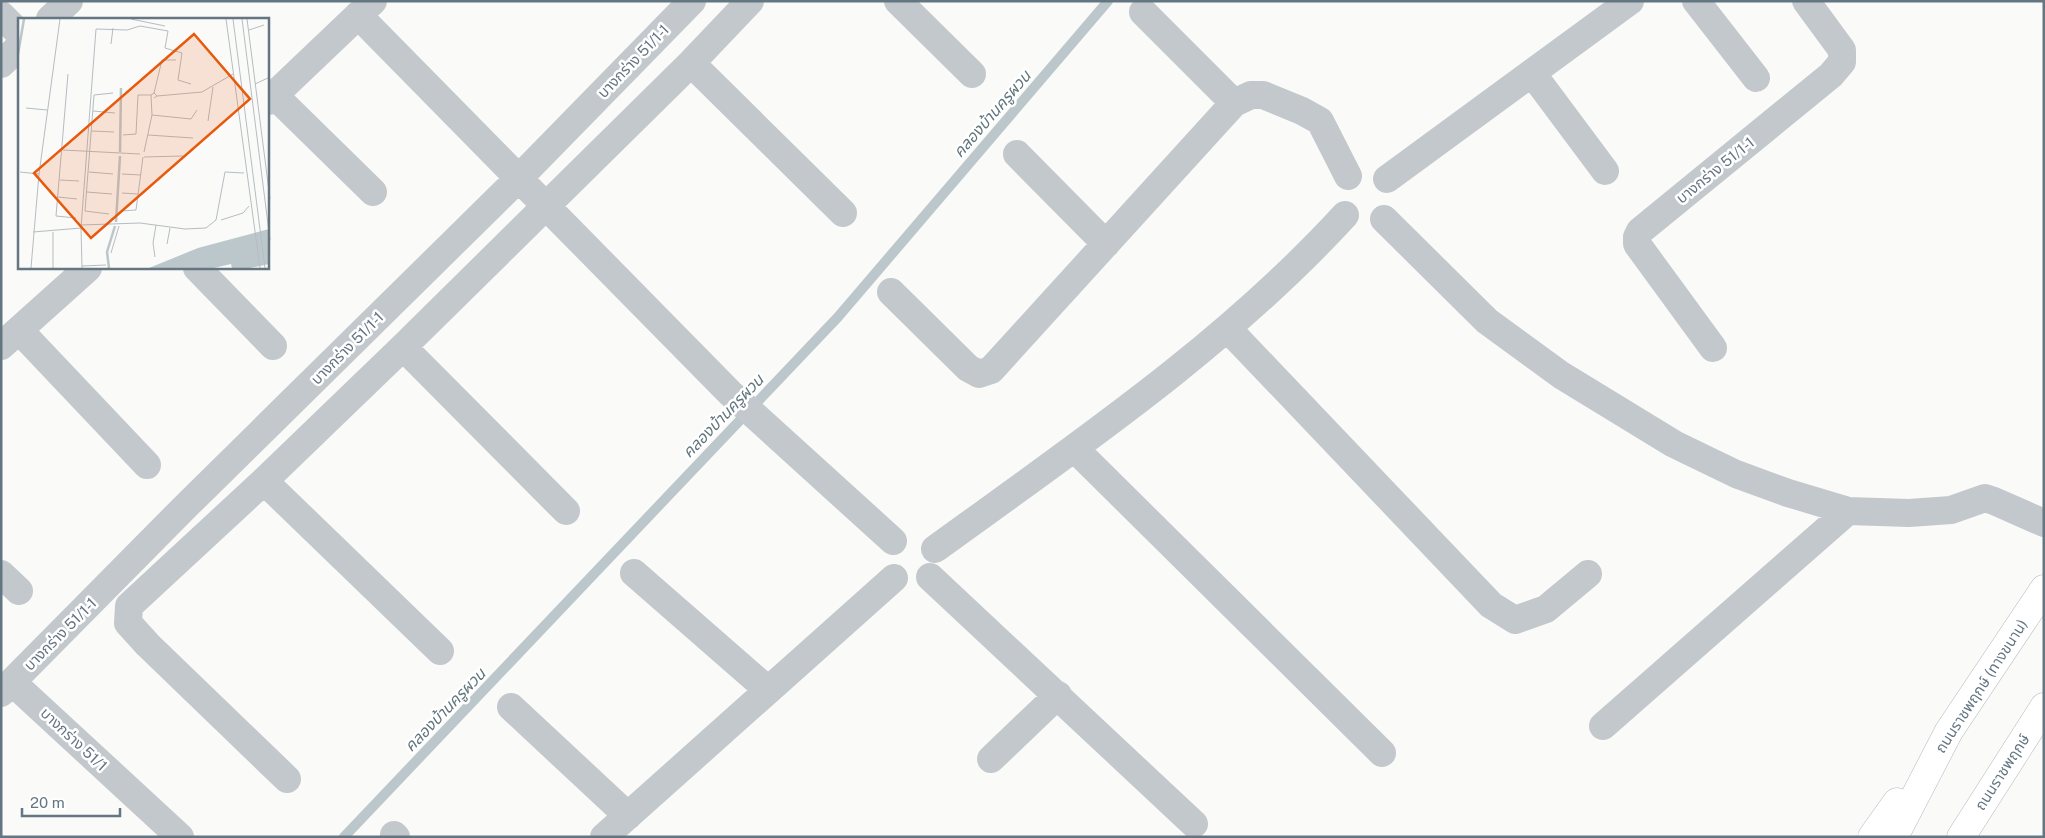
<svg xmlns="http://www.w3.org/2000/svg" width="2045" height="838" font-family="'Public Sans','Noto Sans Thai',sans-serif">
<style>
.lines{fill:none;stroke-linecap:round;stroke-linejoin:round}
.stream{stroke:#bbc7cb;stroke-width:10}
.secondary-casing{stroke:#b3babf;stroke-width:29}
.primary-casing{stroke:#b5babe;stroke-width:29}
.street{stroke:#c3c8cc;stroke-width:28}
.secondary{stroke:#fff;stroke-width:28}
.primary{stroke:#fff;stroke-width:28}
.labels{text-anchor:middle;dominant-baseline:central;stroke-width:5;stroke-linejoin:round;paint-order:stroke}
.street-label{font-size:15px;fill:#657683;stroke:#fff}
.water-label{font-size:16px;font-style:italic;fill:#60757c;stroke:#fff}
.inset-river{fill:none;stroke:#bbc7cb;stroke-width:2.5}
.inset-road{fill:none;stroke:#b5bdc2;stroke-width:1}
.view{fill:#e8590c;fill-opacity:0.15;stroke:#e8590c;stroke-width:2.5}
.inset-edge{fill:none;stroke:#657683;stroke-width:2.5}
</style>
<rect width="100%" height="100%" fill="#fafaf8"/>
<g class="lines">
<path class="stream" d="M344,837L838,317L1108,1"/>
<g class="secondary-casing">
<path id="secondary" d="M1872,837L1897,802
M1894,837L1949,731L2044,589"/>
</g>
<g class="primary-casing">
<path id="primary" d="M1961,837L2044,707"/>
</g>
<path class="street" d="M898,1L972,74
M1696,1L1756,78
M1143,12L1234,103
M1,15L19,33
M358,15L730,393L893,541
M50,19L69,1
M691,63L843,213
M1,64L19,47
M1532,73L1605,171
M274,95L373,192
M268,101L373,1
M1017,154L1106,244
M1387,179L1630,1
M1384,219L1487,321L1561,375L1674,444L1736,474L1788,493L1848,511L1909,513L1951,510L1985,498L1994,501L2044,523
M197,268L273,346
M891,292L968,368L979,374L991,370L1234,103L1251,95H1263L1302,111L1320,121L1348,176
M1228,329L1491,605L1515,620L1546,609L1588,574
M19,330L147,465
M1,346L88,268
M403,347L566,511
M1713,348L1637,244V237L1640,231L1831,75L1842,62V50L1806,1
M1074,448L1382,753
M264,481L440,651
M935,549C1077,446 1226,345 1345,215
M634,573L768,690
M1,574L19,591
M930,577L1194,824
M12,682L180,837
M1,693L186,506L518,179L692,1
M511,707L628,816
M1603,726L1848,511
M991,759L1058,695
M287,779L148,645L128,623L129,606L264,481L403,347L691,63L750,1
M394,835L396,837
M604,837L894,578"/>
<use href="#secondary" class="secondary"/>
<use href="#primary" class="primary"/>
</g>
<g class="labels">
<g class="street-label">
<text transform="translate(633 61) rotate(-46)">บางกร่าง 51/1-1</text>
<text transform="translate(1715 170) rotate(-39)">บางกร่าง 51/1-1</text>
<text transform="translate(347 348) rotate(-45)">บางกร่าง 51/1-1</text>
<text transform="translate(60 634) rotate(-45)">บางกร่าง 51/1-1</text>
<text transform="translate(1981 686) rotate(-57)">ถนนราชพฤกษ์ (ทางขนาน)</text>
<text transform="translate(74 739) rotate(43)">บางกร่าง 51/1</text>
<text transform="translate(2002 772) rotate(-57)">ถนนราชพฤกษ์</text>
</g>
<g class="water-label">
<text transform="translate(992 114) rotate(-49)">คลองบ้านครูผวน</text>
<text transform="translate(723 416) rotate(-46)">คลองบ้านครูผวน</text>
<text transform="translate(445 710) rotate(-46)">คลองบ้านครูผวน</text>
</g>
</g>
<g transform="translate(18 18)">
<rect width="251" height="251" fill="#fafaf8"/>
<path d="M251,211V246L232,250H214L213,246L196,250H131L180,230Z" fill="#bbc7cb"/>
<path class="inset-river" d="M0,36L6,1M102,134L103,70M98,204L102,138M91,250L89,234L97,208"/>
<path class="inset-road" d="M113,1L147,8M208,1L242,250M215,1L247,250M224,1L252,222M229,1L252,181M231,12L246,7M93,26L95,10M50,56L38,198L58,200M237,66L252,59M136,75L144,42H158M139,78L184,74L215,56M8,90L29,92M75,93L97,95M134,97L173,101L179,92M190,103L195,69M74,113L96,114M105,117L118,116L120,77H133M130,117L175,120M45,132L122,136M126,134L134,97L133,77L136,75L139,78L136,80M126,139L165,138M2,154L21,156M71,154L95,156M104,156L123,157M42,162L61,163M69,174L94,176M104,175L120,176M40,179L59,181M103,193L118,192L125,139M91,196L67,193L76,77L95,75M203,202L225,195L231,188M63,207L122,205L167,211L188,210L198,202L207,154L226,155M15,214L63,210M35,214V250M149,226L152,210M93,235L101,208M137,239L135,225L138,207M64,248L88,247M13,250L21,156L42,1M64,250L63,210L78,11L109,12L122,8L150,13L147,30L164,35L160,62L173,66"/>
<path class="view" d="M176,16L232,81L73,220L16,155Z"/>
<rect width="251" height="251" class="inset-edge"/>
</g>
<rect width="2045" height="838" fill="none" stroke="#657683" stroke-width="5"/>
<path d="M22 808v8h98v-8" fill="none" stroke="#657683" stroke-width="2.5"/>
<text x="30" y="808" font-size="15" fill="#657683" stroke="#ffffff" stroke-width="4" paint-order="stroke">20 m</text>
</svg>
